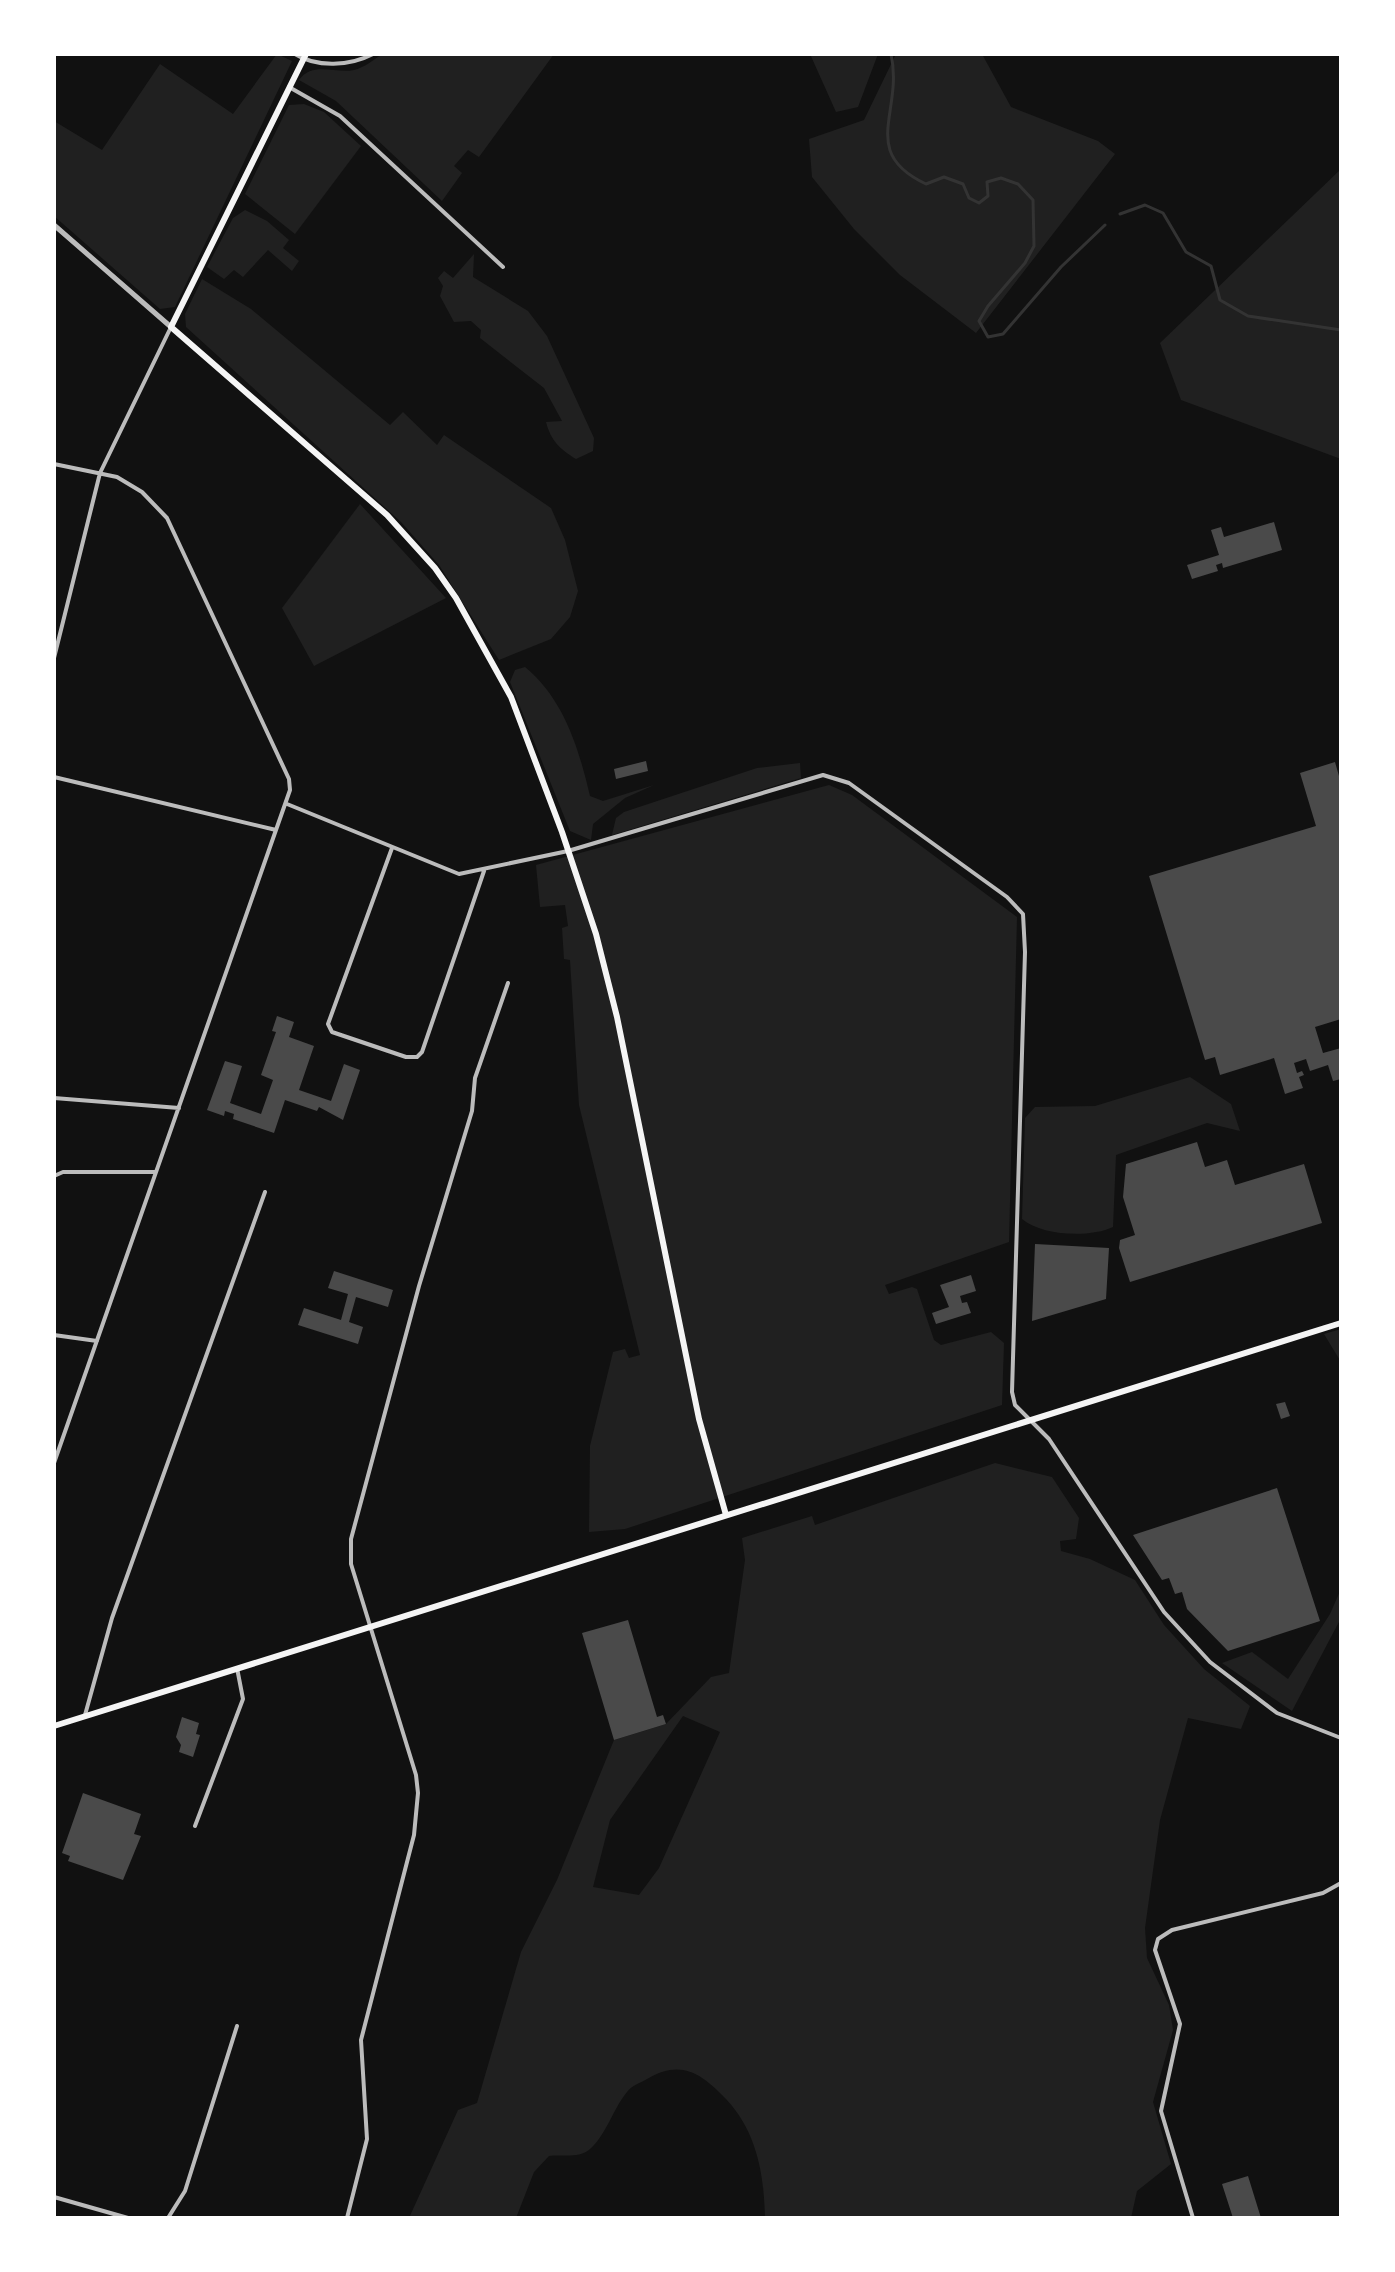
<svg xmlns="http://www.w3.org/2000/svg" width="1395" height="2272" font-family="'DejaVu Sans',sans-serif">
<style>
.green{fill:#202020;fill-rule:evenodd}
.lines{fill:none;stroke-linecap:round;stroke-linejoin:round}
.stream{stroke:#333;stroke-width:3}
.building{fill:#4a4a4a}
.minor{stroke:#bcbcbc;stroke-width:4}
.tertiary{stroke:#bcbcbc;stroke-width:5}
.secondary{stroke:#f5f5f5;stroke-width:6}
.primary{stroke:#f5f5f5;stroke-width:6}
</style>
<rect width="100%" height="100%" fill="#111"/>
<path class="green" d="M277,54L292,61L175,307L160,309L54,216V121L102,150L160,64L233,114Z
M383,54H554L479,157L468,150L454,166L462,173L442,201L336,101L299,80C313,61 335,74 354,70C364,68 374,59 383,54Z
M810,54H878L858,107L836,112Z
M896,54H982L1011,107L1098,141L1115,154L976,333L900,275L854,229L812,177L809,139L864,120Z
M304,104L324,112L361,146L295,234L245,194L289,105Z
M1341,169V459L1181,400L1160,343Z
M245,210L267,221L289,240L283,248L299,261L292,271L268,250L243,277L234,270L224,279L207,267L233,218Z
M474,254L473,277L528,311L547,336L594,438L593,451L576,459C560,449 551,441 546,422L562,421L544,388L480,338L481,330L471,321L454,322L440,296L443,286L438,278L444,271L453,278Z
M202,279L251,309L390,425L403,412L437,445L444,435L551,508L565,540L578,591L570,617L551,639L499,660L439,565L401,522L186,327L185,314Z
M360,504L446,598L314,666L282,608Z
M525,667C564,699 579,749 590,796L603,801L654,785L625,798L593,824L591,840L570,831L510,682L515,670Z
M800,763L801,778L612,835L616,818L624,812L757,768Z
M829,785L852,795L1017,917L1009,1242L885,1285L889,1294L912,1287L917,1289L934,1340L941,1345L991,1332L1004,1343L1002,1405L625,1529L589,1532L590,1446L613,1352L625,1349L629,1358L640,1355L579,1105L570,960L564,959L562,928L568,926L565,905L540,907L536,865Z
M1190,1077L1231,1104L1240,1131L1207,1123L1116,1155L1113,1227C1090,1238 1042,1236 1022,1219L1025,1118L1035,1107L1095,1106Z
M1341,1329V1362L1324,1334Z
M995,1463L1052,1477L1079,1518L1076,1539L1060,1541L1061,1551L1090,1559L1135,1580L1164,1625L1204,1669L1250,1706L1241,1729L1188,1718L1160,1820L1145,1928L1147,1958L1169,2005L1173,2030L1153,2102L1171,2164L1137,2191L1131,2218H765C764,2174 757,2132 726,2099C701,2073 681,2059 647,2079C640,2083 631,2086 627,2092C613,2109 606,2135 590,2149C579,2159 562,2154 549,2156L534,2172L516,2218H409L458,2110L477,2103L521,1952L557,1880L614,1740L666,1724L711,1677L729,1673L745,1560L742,1538L812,1516L815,1525ZM683,1716L720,1732L659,1868L639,1895L593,1887L610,1820Z
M1341,1589V1618L1292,1711L1222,1663L1252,1652L1288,1679L1330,1614Z"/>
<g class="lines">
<path class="stream" d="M891,54C904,112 858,152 926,184L944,177L963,184L969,198L979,203L988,196L987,182L1001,178L1018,184L1033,200L1034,246L1025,263L988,306L979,321L988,337L1003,334L1061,267L1105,225
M1120,214L1145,205L1163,213L1186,252L1211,266L1220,300L1248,316L1341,330"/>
</g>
<path class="building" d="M1274,522L1282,550L1223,568L1222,563L1216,565L1218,571L1192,579L1187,565L1219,555L1211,530L1221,527L1224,537Z
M646,761L648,771L616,779L614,769Z
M1335,762L1341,783V1019L1315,1027L1323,1053L1341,1048V1079L1333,1081L1328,1065L1310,1071L1306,1059L1294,1063L1297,1073L1302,1071L1304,1075L1299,1077L1303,1088L1285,1094L1274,1058L1220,1075L1215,1057L1205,1060L1149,876L1316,826L1300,773Z
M277,1016L294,1022L289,1037L314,1046L299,1090L331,1101L344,1064L360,1070L343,1120L319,1107L317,1111L285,1100L274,1133L233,1119L234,1114L225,1111L224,1116L207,1110L225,1061L242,1066L230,1103L261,1114L273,1080L261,1075L276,1032L272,1031Z
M1197,1142L1205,1167L1227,1160L1235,1185L1304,1164L1322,1223L1130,1282L1119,1248L1120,1240L1135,1235L1123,1197L1126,1164Z
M1035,1244L1109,1248L1106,1299L1032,1321Z
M334,1271L393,1290L388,1307L356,1297L349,1322L363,1327L358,1344L298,1325L304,1308L341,1320L348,1294L328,1288Z
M971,1275L976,1291L960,1296L962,1303L967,1302L971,1313L936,1324L932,1313L949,1307L940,1285Z
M1285,1402L1290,1416L1281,1419L1276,1404Z
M1277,1488L1320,1621L1228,1651L1187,1609L1182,1592L1175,1594L1169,1578L1162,1580L1133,1535Z
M628,1620L657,1717L663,1715L666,1724L614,1740L582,1633Z
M182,1717L199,1723L196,1734L200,1735L193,1757L179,1752L181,1745L176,1737Z
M83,1793L141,1814L134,1834L141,1836L123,1880L68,1861L70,1856L62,1853Z
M1248,2176L1261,2218H1233L1222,2184Z"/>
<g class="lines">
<path class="minor" d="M295,54C317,68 350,66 373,54
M289,87L340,116L503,267
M54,464L117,477L142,492L167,518L289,779L290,790L54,1463
M54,658L100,473L171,327
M54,777L276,830
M287,804L459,874L568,851L823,775L849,783L1007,897L1023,914L1025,952L1012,1392L1015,1405L1049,1439L1164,1612L1210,1662L1277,1713L1341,1738
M392,848L328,1024L332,1032L406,1057H417L422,1052L484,871
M54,1098L179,1108
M54,1176L63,1172H156
M54,1335L97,1341
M85,1715L112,1618L265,1192
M195,1826L243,1699L237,1668
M54,2197L128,2218
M168,2218L185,2191L237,2026
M347,2218L367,2139L361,2040L414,1835L418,1793L416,1775L351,1564V1539L419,1286L472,1111L475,1078L508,983
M1193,2218L1161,2111L1180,2024L1155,1950L1158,1939L1172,1930L1323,1893L1341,1883"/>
<path class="tertiary" d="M54,225L171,327"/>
<path class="secondary" d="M306,54L171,327L387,515L435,568L456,598L511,697L562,832L596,934L617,1017L699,1419L726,1515"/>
<path class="primary" d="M54,1726L1341,1323"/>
</g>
<rect width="1395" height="2272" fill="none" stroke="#ffffff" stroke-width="112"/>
</svg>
